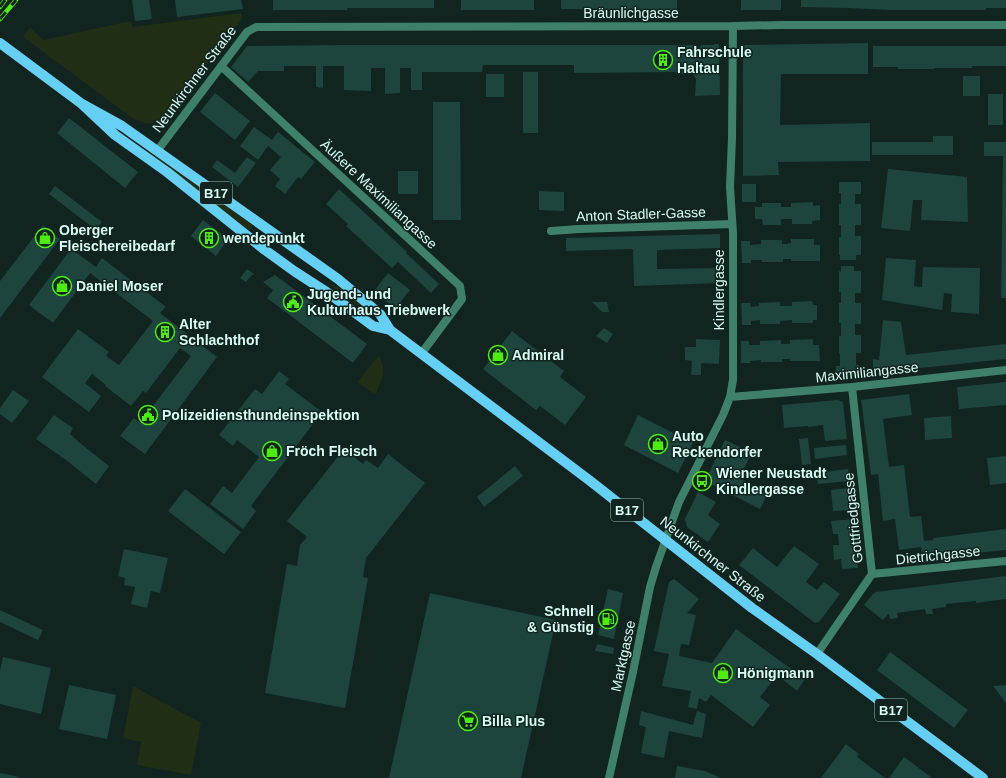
<svg xmlns="http://www.w3.org/2000/svg" width="1006" height="778" font-family="Arial,sans-serif">
<style>
.green{fill:#1f2e14}
.building{fill:#1e443e}
.lines{fill:none;stroke-linecap:round;stroke-linejoin:round}
.street{stroke:#3f806a;stroke-width:8}
.primary{stroke:#66cff4;stroke-width:10}
.rail-casing{stroke:#4ded12;stroke-width:4.5}
.rail{stroke:#112420;stroke-width:3;stroke-dasharray:9;stroke-linecap:butt}
.labels{text-anchor:middle;dominant-baseline:central;stroke-width:3;stroke-linejoin:round;paint-order:stroke}
.shield{fill:#112420;stroke:#9cbbb4;stroke-width:1}
.shield-label{font-size:13px;font-weight:bold;fill:#d7fcf3}
.street-label{font-size:14px;fill:#d7fcf3;stroke:#112420}
.poi-label{font-size:14px;font-weight:bold;fill:#d7fcf3;stroke:#112420;text-anchor:start}
</style>
<rect width="100%" height="100%" fill="#112420"/>
<path class="green" d="M241,13L243,18L171,110C158,124 153,126 135,120L23,37L30,27L43,40L130,21L133,27Z
M148,150L246,220L252,225V228L249,230L246,228L152,156L147,151Z
M331,284L345,290L377,319L330,285Z
M379,356C388,370 381,382 375,395L358,382L377,357Z
M133,686L201,723L191,775L137,765L141,742L123,738Z"/>
<path class="building" d="M132,0H149L152,19L135,21Z
M175,0H241L243,9L177,17Z
M273,0H434V8H347V10H273Z
M461,0H534V10H461Z
M561,0H677V10L561,9Z
M741,0H781V10H741Z
M801,0H1006V8H986V10H891L847,8L801,7Z
M868,43V74H781L780,125L870,123V161L778,162L779,175L743,176V45Z
M715,44H719L720,95L695,96L696,79L693,74H676V72L574,73V65H483L482,72H422V90H411V68H400V93L385,94V68H371V91L344,90V66H323V88L316,87V66H284V71H258L248,82L231,67L247,46L344,45H696L697,47L700,48L701,45H713Z
M873,46H1006V66H972V68H934V69H898V67H873Z
M523,72H538V133H523Z
M486,74H504V97H486Z
M963,76H980V96H963Z
M215,93L250,121L235,140L200,112Z
M988,94H1003V125H988Z
M433,102H460L461,220H433Z
M69,118L138,172L125,188L57,133Z
M254,127L272,140L278,132L315,162L301,179L298,177L285,194L275,186L280,179L270,170L281,157L268,146L258,160L240,146Z
M933,136H953V155H872V142H933Z
M984,142H1006V298H1001L1003,156H984Z
M247,157L256,163L238,187L212,167L217,160L235,173Z
M888,169L967,177L968,222L921,220L922,200H913L910,231L881,228Z
M398,171H418V194H398Z
M839,182H861V194H855V204H861V225H855V236H861V255H856V260H840V255H839V237H841V225H839V204H841V193H839Z
M742,184H756V202H742Z
M55,186L102,222L96,230L49,194Z
M339,189L407,252L406,253L439,284L431,293L398,262L392,268L346,226L348,224L326,204Z
M539,191L564,192V211L539,210Z
M813,202V206L820,205V220L812,221V224H792V219H781V225H763L762,219H755V207H762V203H781V207H791V203Z
M203,220L228,239L216,256L191,236Z
M43,225L60,239L0,318V281Z
M720,234V248L657,250V269L720,268L721,283L634,286L633,249L566,251V238Z
M791,239H814V245H820V261H791V259H783V262H762V260H751V263H742L741,241H750V245L761,244V240H782V244H786L791,243Z
M71,249L96,267L102,258L166,307L160,313L217,357L145,454L120,436L134,418L140,423L191,356L180,348L146,393L143,391L131,406L105,386L106,385L92,374L85,383L101,396L89,412L42,377L78,329L109,352L106,356L119,365L153,321L90,273L53,323L29,305Z
M886,258L916,260L914,286L922,287L923,267L980,268L979,314L951,312L952,294L944,293L942,310L882,300Z
M841,266H854V271H861V293H855V303H861V324H855V335H861V353H856V365H859V373L836,376V366H840V354H839V336H841V323H839V303H841V292H839V271L841,272Z
M247,269L254,274L253,275H252L246,282L240,278Z
M388,273L410,290L395,309L374,291Z
M275,275L367,344L353,363L267,298L273,290L263,282Z
M812,301L813,305H817V320H813V323H792V320L780,321V324H760V320L751,321V325H742L741,303H750L751,307L759,306V303L780,302V306H792V302Z
M592,302H607L609,312H602Z
M883,320L901,322L906,355L1006,344V359L873,373V359L879,360Z
M604,328L613,334L607,343L596,336Z
M512,331L564,371L560,377L586,397L565,425L540,406L536,410L483,369Z
M696,339L720,340L719,364L701,363V375H691L692,361L685,360V347H696Z
M813,339V345H819L820,361H790V359H782V362H761V360L750,361V363H741V341H749V345H760V341L781,340V344H790V340Z
M279,371L289,379L285,384L322,412L251,506L256,511L243,529L210,504L223,486L232,493L259,457L237,440L233,446L219,435L255,389L262,394Z
M1006,382V405L959,409L957,387Z
M13,390L29,401L12,423L0,414V408Z
M909,394L912,415L883,419L889,467L904,465L910,517L921,516L924,541L933,540V538L1006,529V550L935,557V552L922,554L921,547L899,550L895,519L883,521L878,474L871,475L861,400Z
M838,400L843,402L847,439L825,441L823,425L808,427V426L784,428L782,405Z
M54,415L73,428L70,434L80,443L109,466L96,484L66,460L36,439Z
M638,415L693,443L678,473L624,445Z
M951,416L952,438L925,440L924,418Z
M808,438L811,464L802,465L799,439Z
M725,440L752,453L739,478L768,493L760,509L705,481Z
M846,445L847,455L815,459L814,448Z
M344,449L363,464L366,460L378,468L388,454L425,483L366,558L363,577L368,578L345,708L265,693L287,564L297,566L300,545L307,537L287,521Z
M1006,456V483L990,485L987,458Z
M515,466L523,476L484,507L477,497Z
M848,469L850,481L818,484L816,473Z
M849,488L851,510L833,511L831,490Z
M185,489L241,532L224,554L168,511Z
M698,492L716,502L708,515L720,524L708,542L687,527L685,519Z
M853,519L858,568L842,569L841,559L834,560L833,545H839L838,534H833L831,521Z
M794,546L819,564L806,582L817,590L824,582L840,594L819,622L815,623L739,565L753,548L777,567Z
M124,549L168,558L160,593L151,591L147,608L131,604L135,587L124,585L125,578L118,576Z
M1006,576V599L976,603V601L946,604V607L932,609L933,614H926L925,609L897,613L898,618L890,619L889,614H888L883,620L864,605L873,594L876,592Z
M674,579L699,599L687,613L696,615L689,645L681,644L679,656L712,663L736,629L805,679L797,691L777,675L760,697L770,705L753,727L711,695L706,702L699,698L697,709L688,707L691,691L662,686L669,654L654,651L669,582Z
M608,589L623,593L614,639L598,635Z
M430,593L556,620L521,778H389Z
M0,610L43,630L38,640L0,622Z
M597,644L614,648L613,654L595,651Z
M890,652L968,710L954,728L877,670Z
M3,657L51,668L41,714L0,704V671Z
M69,685L116,695L107,739L59,729Z
M1006,685V703L993,686Z
M641,711L693,725L697,711L706,714L702,738L669,731L664,758L641,753L646,727L639,725Z
M846,744L859,754L857,757L885,778H821Z
M904,757L932,778H889Z
M677,766L705,771L721,778H675Z
M0,773L20,777L19,778H0Z"/>
<g class="lines">
<path class="street" d="M221,66L460,286L462,299L421,354
M157,151L247,32L256,27L733,26L781,25H1006
M551,231L579,229L732,224
M730,397L852,387L1006,370
M872,574L1006,561
M817,654L872,574L852,387
M609,778L633,672L650,587L656,567L679,502L723,415L730,397L733,380V233L730,187L732,138L733,26"/>
<path class="primary" d="M0,43L82,104L115,135L167,172L265,250L294,271L328,293L373,326L390,330
M82,104L122,126L338,279L380,314L390,330L589,480L752,608L817,654L983,778"/>
<g class="rail-casing">
<path id="rail" d="M0,7L5,0
M0,19L16,0"/>
</g>
<use href="#rail" class="rail"/>
</g>
<defs>
<g id="building-ring" transform="scale(1)"><circle r="9.5" fill="#112420" stroke="#4ded12" stroke-width="1.5"/><path d="M-4-6H4V6H1V3H-1V6H-4ZM-2.5-4.3h1.7v1.8h-1.7ZM.8-4.3h1.7v1.8H.8ZM-2.5-1h1.7V.8h-1.7ZM.8-1h1.7V.8H.8Z" fill="#4ded12"/></g>
<g id="shop-ring" transform="scale(1)"><circle r="9.5" fill="#112420" stroke="#4ded12" stroke-width="1.5"/><path d="M-5-2.5h2.3a2.7 3.5 0 0 1 5.4 0H5L5.5 6h-11ZM-1.5-2.5h3a1.5 2.3 0 0 0-3 0Z" fill="#4ded12"/></g>
<g id="civic-ring" transform="scale(1)"><circle r="9.5" fill="#112420" stroke="#4ded12" stroke-width="1.5"/><path d="M-.6-6.5H3V-4.5H.6V-3L4-1V1h2V6H-6V1h2V-1L-.6-3ZM-1.2 2.5V6h2.4V2.5Z" fill="#4ded12"/></g>
<g id="bus-ring" transform="scale(1)"><circle r="9.5" fill="#112420" stroke="#4ded12" stroke-width="1.5"/><path d="M-5-6H5V4H4V6H2V4H-2V6H-4V4H-5ZM-3.5-4V0h7V-4ZM-3.5 1.2v1.5H-2V1.2ZM2 1.2v1.5H3.5V1.2Z" fill="#4ded12"/></g>
<g id="fuel-ring" transform="scale(1)"><circle r="9.5" fill="#112420" stroke="#4ded12" stroke-width="1.5"/><path d="M-5.5-6h7V0h2V4h1.3V-2.5L3-4.5l.8-.8L6-3V5H2.5V1h-1V6h-7ZM-4.2-4.7v3.2H.2V-4.7Z" fill="#4ded12"/></g>
<g id="supermarket-ring" transform="scale(1)"><circle r="9.5" fill="#112420" stroke="#4ded12" stroke-width="1.5"/><path d="M-6-5.5h2.5l.6 2H6L4.5 2H-2.5L-4.4-4H-6ZM-1.5 3.2a1.3 1.3 0 1 0 .1 0ZM3 3.2a1.3 1.3 0 1 0 .1 0Z" fill="#4ded12"/></g>
</defs>
<g fill-rule="evenodd">
<use href="#building-ring" x="663" y="60"/>
<use href="#shop-ring" x="45" y="238"/>
<use href="#building-ring" x="209" y="238"/>
<use href="#shop-ring" x="62" y="286"/>
<use href="#civic-ring" x="293" y="302"/>
<use href="#building-ring" x="165" y="332"/>
<use href="#shop-ring" x="498" y="355"/>
<use href="#civic-ring" x="148" y="415"/>
<use href="#shop-ring" x="658" y="444"/>
<use href="#shop-ring" x="272" y="451"/>
<use href="#bus-ring" x="702" y="481"/>
<use href="#fuel-ring" x="608" y="619"/>
<use href="#shop-ring" x="723" y="673"/>
<use href="#supermarket-ring" x="468" y="721"/>
</g>
<g class="labels">
<g class="shield">
<rect x="200" y="182" width="32" height="22" rx="3"/>
<rect x="611" y="499" width="32" height="22" rx="3"/>
<rect x="875" y="699" width="32" height="22" rx="3"/>
</g>
<g class="shield-label">
<text x="216" y="193">B17</text>
<text x="627" y="510">B17</text>
<text x="891" y="710">B17</text>
</g>
<g class="street-label">
<text x="631" y="13">Bräunlichgasse</text>
<text transform="translate(194 79) rotate(-53)">Neunkirchner Straße</text>
<text transform="translate(379 194) rotate(43)">Äußere Maximiliangasse</text>
<text transform="translate(641 214) rotate(-2)">Anton Stadler-Gasse</text>
<text transform="translate(719 290) rotate(-90)">Kindlergasse</text>
<text transform="translate(867 372) rotate(-6)">Maximiliangasse</text>
<text transform="translate(853 518) rotate(-96)">Gottfriedgasse</text>
<text transform="translate(938 555) rotate(-6)">Dietrichgasse</text>
<text transform="translate(713 559) rotate(38)">Neunkirchner Straße</text>
<text transform="translate(623 656) rotate(-78)">Marktgasse</text>
</g>
<g class="poi-label">
<text x="677" y="52">Fahrschule<tspan x="677" dy="16">Haltau</tspan></text>
<text x="59" y="230">Oberger<tspan x="59" dy="16">Fleischereibedarf</tspan></text>
<text x="223" y="238">wendepunkt</text>
<text x="76" y="286">Daniel Moser</text>
<text x="307" y="294">Jugend- und<tspan x="307" dy="16">Kulturhaus Triebwerk</tspan></text>
<text x="179" y="324">Alter<tspan x="179" dy="16">Schlachthof</tspan></text>
<text x="512" y="355">Admiral</text>
<text x="162" y="415">Polizeidiensthundeinspektion</text>
<text x="672" y="436">Auto<tspan x="672" dy="16">Reckendorfer</tspan></text>
<text x="286" y="451">Fröch Fleisch</text>
<text x="716" y="473">Wiener Neustadt<tspan x="716" dy="16">Kindlergasse</tspan></text>
<text x="594" y="611" text-anchor="end">Schnell<tspan x="594" dy="16">&amp; Günstig</tspan></text>
<text x="737" y="673">Hönigmann</text>
<text x="482" y="721">Billa Plus</text>
</g>
</g>
</svg>
